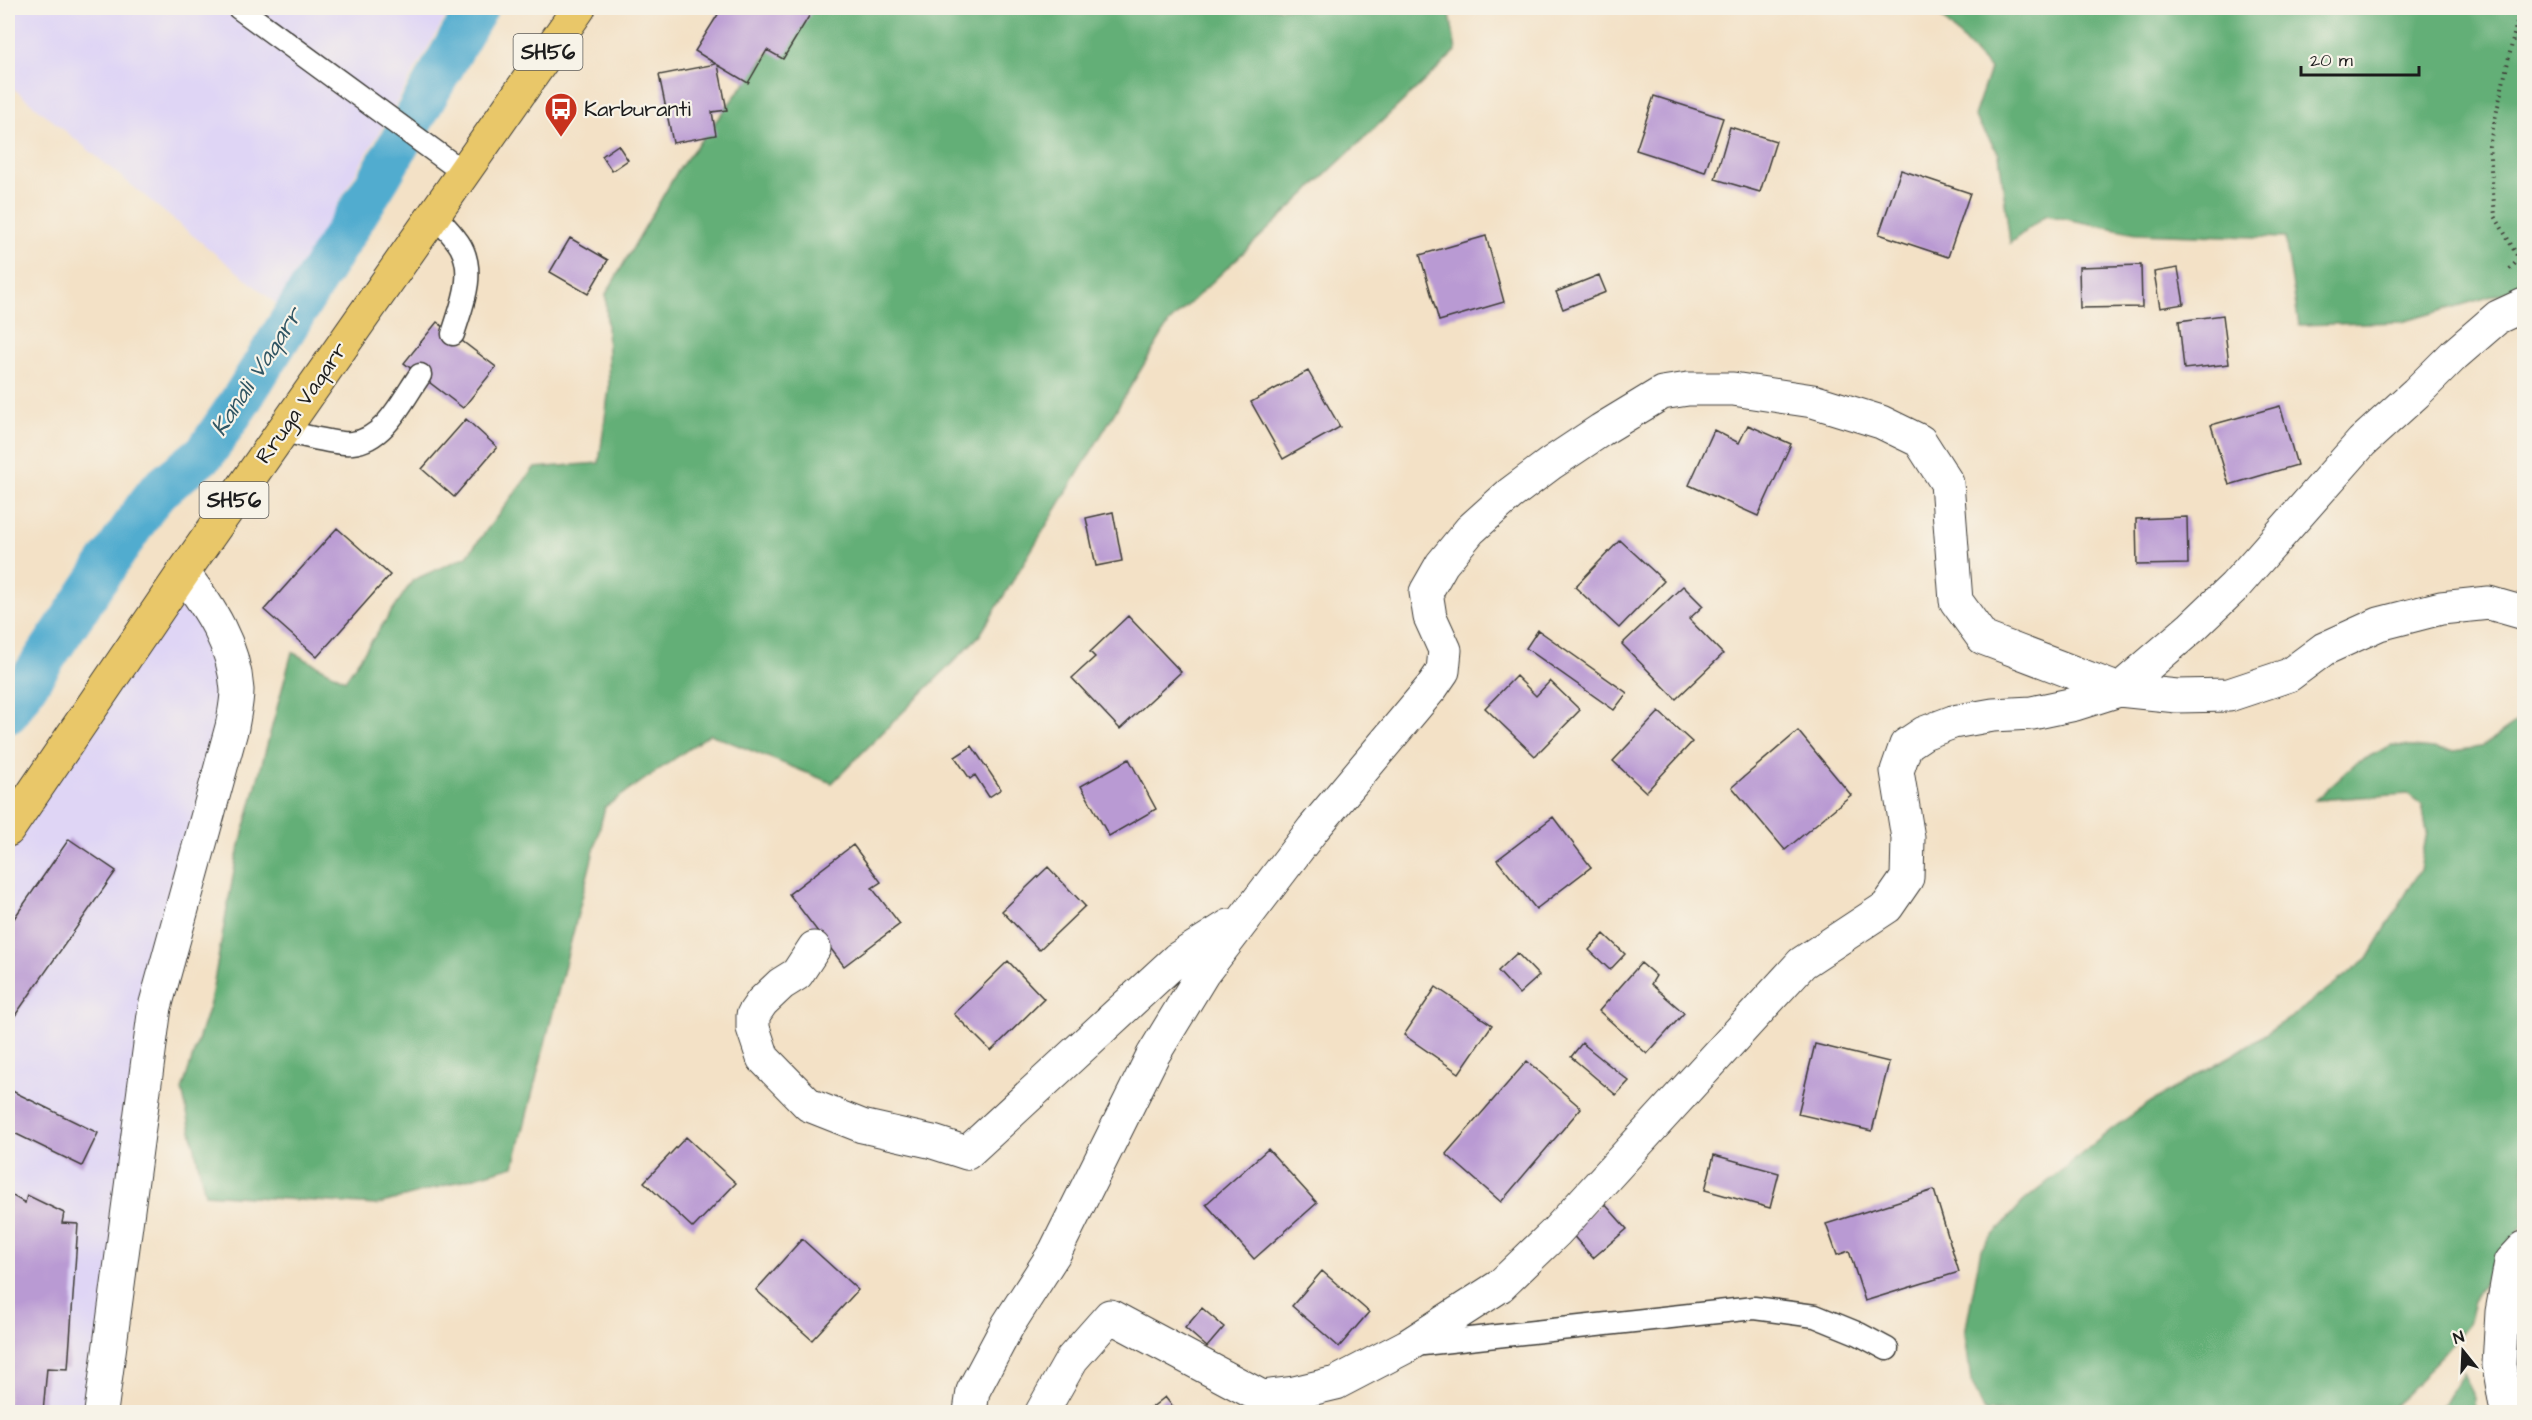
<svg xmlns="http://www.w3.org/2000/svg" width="2532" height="1420" font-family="'Architects Daughter',sans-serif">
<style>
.built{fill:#dfd5f5}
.forest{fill:#64af77;stroke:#40664a;stroke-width:1.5}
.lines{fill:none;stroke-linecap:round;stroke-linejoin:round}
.canal{stroke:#51accf;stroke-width:42}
.building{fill:#b99ad3}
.lane-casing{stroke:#3c3a36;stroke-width:25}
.street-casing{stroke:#3c3a36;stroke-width:35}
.primary-casing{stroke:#3c3a36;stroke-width:35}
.path{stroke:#3c3a36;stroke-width:4;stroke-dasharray:1.5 4.5;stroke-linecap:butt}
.lane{stroke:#fff;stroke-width:22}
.street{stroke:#fff;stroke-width:33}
.primary{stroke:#e9c769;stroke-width:33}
.labels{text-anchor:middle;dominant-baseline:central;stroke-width:4.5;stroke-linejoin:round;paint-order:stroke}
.shield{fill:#f7f3e8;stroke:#5e5c59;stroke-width:1.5}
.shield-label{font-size:21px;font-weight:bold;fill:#1c1c1c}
.poi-label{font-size:22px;fill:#1c1c1c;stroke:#f7f3e8;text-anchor:start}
.street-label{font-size:22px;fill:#1c1c1c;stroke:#f7f3e8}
.water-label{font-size:24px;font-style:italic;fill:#315664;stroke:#f7f3e8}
</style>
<rect width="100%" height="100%" fill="#f7f3e8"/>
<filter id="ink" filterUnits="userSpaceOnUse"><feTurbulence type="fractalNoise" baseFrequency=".0167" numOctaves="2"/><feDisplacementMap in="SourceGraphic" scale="12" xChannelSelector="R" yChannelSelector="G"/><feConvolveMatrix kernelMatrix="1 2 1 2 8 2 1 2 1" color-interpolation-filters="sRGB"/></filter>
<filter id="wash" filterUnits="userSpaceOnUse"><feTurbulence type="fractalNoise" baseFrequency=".008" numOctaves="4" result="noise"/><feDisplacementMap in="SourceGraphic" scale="24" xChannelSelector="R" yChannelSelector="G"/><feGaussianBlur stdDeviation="1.35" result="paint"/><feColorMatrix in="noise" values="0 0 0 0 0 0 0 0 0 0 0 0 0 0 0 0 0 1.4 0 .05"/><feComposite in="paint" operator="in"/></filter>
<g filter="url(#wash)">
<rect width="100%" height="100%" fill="#f3e1c6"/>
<path class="built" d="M8,8H451L279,306L8,84Z
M183,573L232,661L155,1007L101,1412H8V816Z"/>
<path class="forest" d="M803,8H1449L1456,51L1169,323L980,635L832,783L710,734L605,807L514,1166L376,1205L205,1194L182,1090L210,1003L236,860L292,652L345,680L413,580L467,556L534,468L599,463L609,388L606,294L678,170Z
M1933,8H2524V287L2402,322L2299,325L2285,238L2136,233L2046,215L2010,243L1999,154L1974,116L1990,69Z
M2524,717V1224L2477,1291L2468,1324L2423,1377L2388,1412H1985L1971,1381L1965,1333L1981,1249L2023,1202L2113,1128L2151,1102L2236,1053L2290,1018L2368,958L2420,870L2427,832L2422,805L2408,794L2315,800L2356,763L2392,745L2453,751L2481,747Z
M2463,1373L2475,1398L2476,1412H2440Z"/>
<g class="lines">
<path class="canal" d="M8,713L145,508L158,491L206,452L241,400L380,177L477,8"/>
</g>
<g id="blocks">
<path class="building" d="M722,8H814L783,59L767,50L748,83L718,65L727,110L712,112L716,135L673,143L659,75L716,64L695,51Z
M1654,96L1723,118L1705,172L1636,150Z
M1730,127L1776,141L1760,192L1715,179Z
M618,145L628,160L612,171L602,156Z
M1901,170L1970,193L1948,257L1879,234Z
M1486,236L1504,302L1439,321L1420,255Z
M570,238L608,260L588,294L550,272Z
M2141,265L2142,307L2080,308L2079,267Z
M2178,268L2184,304L2160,308L2154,272Z
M1599,275L1606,292L1563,309L1556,292Z
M2223,315L2229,364L2184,369L2179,321Z
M437,322L496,367L463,408L404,363Z
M1308,371L1340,427L1283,459L1251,402Z
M2280,406L2297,465L2229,485L2211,425Z
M466,419L497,447L454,497L422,469Z
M1748,425L1791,444L1758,516L1689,485L1714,430L1739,443Z
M1113,512L1122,561L1096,566L1086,518Z
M2187,517L2188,564L2137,565L2136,519Z
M337,528L390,575L317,657L264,610Z
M1620,540L1664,581L1619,628L1575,587Z
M1683,586L1703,606L1689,619L1723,654L1676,699L1622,644Z
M1128,616L1181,672L1120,729L1072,678L1095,657L1090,652Z
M1538,630L1627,693L1614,710L1526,648Z
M1516,676L1536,696L1550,681L1580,710L1535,756L1485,708Z
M1659,712L1692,742L1646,792L1613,761Z
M1798,731L1851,795L1785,850L1732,787Z
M972,746L1001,789L989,797L975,775L970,779L955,757Z
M1129,759L1156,809L1109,836L1081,786Z
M1553,817L1591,867L1536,909L1497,860Z
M69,839L116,871L14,1017L8,1013V927Z
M853,845L881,882L872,888L900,924L844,966L789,894Z
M1048,867L1085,906L1039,950L1002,911Z
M1604,934L1625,954L1610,970L1589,950Z
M1517,953L1539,976L1519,994L1498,971Z
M1008,961L1044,999L991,1051L954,1014Z
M1641,963L1656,976L1651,984L1684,1013L1647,1054L1599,1011Z
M1436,987L1492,1025L1459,1073L1404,1035Z
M1582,1043L1629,1081L1616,1095L1571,1057Z
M1815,1044L1889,1062L1872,1131L1798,1114Z
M1527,1061L1581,1108L1501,1202L1446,1154Z
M8,1089L98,1133L82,1166L8,1130Z
M686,1137L736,1183L693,1228L644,1182Z
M1268,1149L1317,1203L1254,1259L1206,1204Z
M1714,1155L1779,1173L1770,1208L1705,1190Z
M1934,1190L1959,1272L1865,1301L1849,1251L1837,1255L1826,1224Z
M8,1193L25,1203L27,1195L64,1213L62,1223L78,1224L68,1369L47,1368L43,1412H8Z
M1603,1202L1627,1229L1593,1258L1569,1231Z
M802,1239L858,1290L812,1340L756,1290Z
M1322,1271L1369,1312L1339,1347L1292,1306Z
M1202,1308L1224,1327L1207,1347L1185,1328Z
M1165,1397L1177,1412H1146Z"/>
</g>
</g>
<g filter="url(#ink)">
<use href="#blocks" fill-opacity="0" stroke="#3c3a36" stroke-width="1.5"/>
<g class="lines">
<g class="lane-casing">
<path id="lane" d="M239,8L463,172
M434,214C443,225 455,236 461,247C476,275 461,307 453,334
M282,431C298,434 338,445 352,443C385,440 403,399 420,375
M1414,1345L1754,1308L1815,1316L1859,1334L1887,1349"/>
</g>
<g class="street-casing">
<path id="street" d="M814,948L797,974L781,984L762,1002L753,1015V1028L763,1058L809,1105L862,1126L933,1142L967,1153L1177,959L1229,926
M101,1412L155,1007L232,727C234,715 237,702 237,690C234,644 210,608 183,573
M970,1412L973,1391L1008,1325L1055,1252L1153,1055L1203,973L1313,829L1432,687L1443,671L1445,650L1430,617L1426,592L1442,564L1470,530L1510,494L1550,464L1601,430L1662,393L1688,389H1733L1813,401L1881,422L1920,441L1947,483L1956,601L1983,638L2119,690L2177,696L2229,695L2289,675L2324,649L2379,624L2441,608L2489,603L2524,613
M1042,1412L1072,1359L1110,1316L1262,1397L1294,1393L1336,1383L1407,1346L1500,1286L1556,1232L1802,963L1887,907L1907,878L1908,838L1897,771L1906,745L1924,733L1953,722L1993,715L2032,713L2075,704L2119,690L2192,627L2234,587L2362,442L2416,393L2454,355L2498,317L2524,305
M2507,1412L2499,1365L2502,1312L2511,1262L2524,1248"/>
</g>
<g class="primary-casing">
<path id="primary" d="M8,830L183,573L579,8"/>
</g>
<path class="path" d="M2510,269L2519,259L2495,216L2489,146L2520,8"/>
<use href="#lane" class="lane"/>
<use href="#street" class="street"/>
<use href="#primary" class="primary"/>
</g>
</g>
<defs>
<g id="bus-pin" transform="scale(1.725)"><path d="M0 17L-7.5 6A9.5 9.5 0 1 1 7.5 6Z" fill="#c8321e" stroke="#f7f3e8"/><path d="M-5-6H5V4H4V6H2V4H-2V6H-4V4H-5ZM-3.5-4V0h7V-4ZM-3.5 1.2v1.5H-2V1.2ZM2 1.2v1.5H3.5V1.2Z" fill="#fff"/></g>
</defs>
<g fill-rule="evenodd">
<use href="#bus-pin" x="561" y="109"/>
</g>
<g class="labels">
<g class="shield">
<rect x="513.5" y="34" width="69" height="36" rx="4.5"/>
<rect x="199.5" y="482" width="69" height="36" rx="4.5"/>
</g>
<g class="shield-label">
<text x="548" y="52">SH56</text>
<text x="234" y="500">SH56</text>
</g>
<g class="poi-label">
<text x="584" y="109">Karburanti</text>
</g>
<g class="street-label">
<text transform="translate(302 403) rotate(-55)">Rruga Vaqarr</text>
</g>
<g class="water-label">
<text transform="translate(257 372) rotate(-57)">Kanali Vaqarr</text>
</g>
</g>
<rect width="2532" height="1420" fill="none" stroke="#f7f3e8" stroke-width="30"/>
<g transform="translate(2463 1351) rotate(342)" stroke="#f7f3e8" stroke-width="4.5" paint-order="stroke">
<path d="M0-4.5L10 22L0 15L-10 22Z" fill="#1c1c1c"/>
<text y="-9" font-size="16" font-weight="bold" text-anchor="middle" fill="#1c1c1c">N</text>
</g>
<path d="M2301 66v9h118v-9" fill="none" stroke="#1c1c1c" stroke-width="3"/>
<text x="2310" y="66" font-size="18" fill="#1c1c1c" stroke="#f7f3e8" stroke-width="4.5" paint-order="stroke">20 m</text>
</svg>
